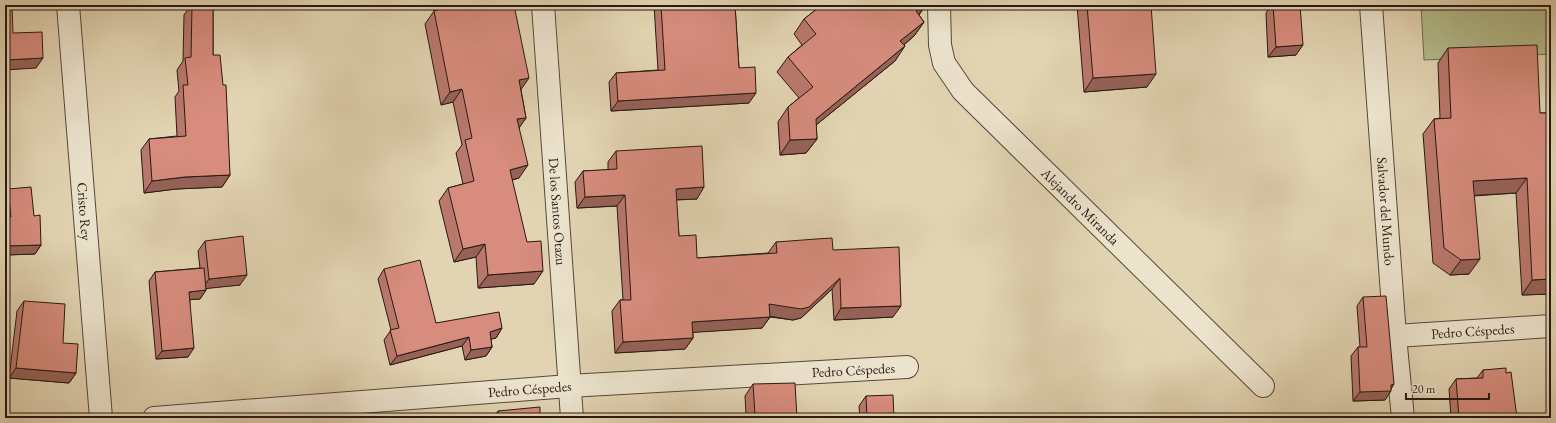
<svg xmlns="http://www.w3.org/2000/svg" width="1556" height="423" font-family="'EB Garamond',serif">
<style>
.green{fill:#b4bc8c;stroke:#6e6a4f}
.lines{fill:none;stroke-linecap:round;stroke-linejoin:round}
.minor-casing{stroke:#56483a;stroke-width:24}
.tertiary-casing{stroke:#56483a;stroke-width:24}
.minor{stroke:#ece3cd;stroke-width:22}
.tertiary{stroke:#ece3cd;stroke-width:22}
.wall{fill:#b9786c;stroke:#281912}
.shaded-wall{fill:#966258;stroke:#281912}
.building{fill:#d78c7d;stroke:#281912}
.labels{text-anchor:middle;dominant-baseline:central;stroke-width:3;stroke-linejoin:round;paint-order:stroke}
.street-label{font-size:14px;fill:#281912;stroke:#ece3cd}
</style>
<rect width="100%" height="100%" fill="#e2d4b2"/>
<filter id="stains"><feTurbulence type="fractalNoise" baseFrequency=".005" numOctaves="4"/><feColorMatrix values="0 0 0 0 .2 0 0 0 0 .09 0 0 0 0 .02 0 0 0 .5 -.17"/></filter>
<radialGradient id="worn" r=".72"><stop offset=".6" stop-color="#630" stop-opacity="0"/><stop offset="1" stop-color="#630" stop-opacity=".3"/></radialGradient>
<path class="green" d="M1421,5H1547L1550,54L1424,60Z"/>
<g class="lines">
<g class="minor-casing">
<g id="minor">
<path id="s1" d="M68,5L101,418"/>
<path id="s2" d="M939,5L940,45L944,63L963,91L1263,386"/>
<path id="s3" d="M1371,5L1395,336L1403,418"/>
<path id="s4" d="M1395,336L1551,326"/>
<path id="s5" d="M154,418L569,386L907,367"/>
</g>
</g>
<g class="tertiary-casing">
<g id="tertiary">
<path id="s6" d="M543,5L572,418"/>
</g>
</g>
<use href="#minor" class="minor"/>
<use href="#tertiary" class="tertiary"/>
</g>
<path class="wall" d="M191,5H213V55L230,175L222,187L176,189L144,193L141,150L149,139L177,136L175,97L179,91L177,70L183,61L184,15Z
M433,5H514L521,90L526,118L519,127V178L512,180L534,284L478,288L476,257L454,262L439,201L448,188L463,184L456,153L462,145L453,102L441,105L425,24L434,11Z
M654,5H735L739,68L749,103L611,111L609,82L616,73L658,70Z
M822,5H926L919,15L924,22L914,36L904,45L895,61L816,125L817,139L806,153L780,155L778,122L788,107L799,98L777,72L788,57L802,45L794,34L804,19Z
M1077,5H1151L1147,87L1084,92Z
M1271,5H1300L1296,55L1268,57L1266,13Z
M1448,48L1540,113H1551V294L1522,295L1516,193L1474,196L1469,274L1450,275L1433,263L1423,134L1434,119L1440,118L1438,63Z
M616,151L697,199L676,200L679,236L697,258L768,253L776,242L833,250L893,317L834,320L832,289L801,318L793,320L770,317L762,328L693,332V338L685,349L615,353L612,311L620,300H623L617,206L577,208L575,182L583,171L608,170V162Z
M8,189L34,216L41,245L35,254L5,255V193Z
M205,241L240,285L206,288V290L200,299H190L188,357L156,359L149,281L155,272L200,268L198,251Z
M384,269L436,323L502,328L496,338L491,339L492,347L486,356L465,360L462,346L390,365L384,340L391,330L378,279Z
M1363,297L1391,389L1385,400L1353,401L1351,356L1358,347H1360L1357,306Z
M24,301L63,343L76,373L69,383L9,378L17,311Z
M1483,370L1506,373L1517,418H1451L1449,389L1456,379L1477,378Z
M753,384L797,418H700V417L746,415L745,396Z
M866,396L894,418H860L859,406Z
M498,411L540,415L548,418H493Z"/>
<path class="shaded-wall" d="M923,5H926L919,14L905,26L916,11Z
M924,22L914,36L890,56L900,41Z
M1303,45L1296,55L1268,57L1276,47Z
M905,46L895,61L805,134L816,119Z
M43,58L36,68L5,70V60Z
M1156,74L1147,87L1084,92L1093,78Z
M529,78L520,91L519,80Z
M462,89L453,102L441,105L450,92Z
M756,93L749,103L611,111L618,101Z
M526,118L517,131V119Z
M817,139L806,153L780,155L790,140Z
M528,165L519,178L500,183L510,170Z
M230,175L222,187L176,189L144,193L152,181L185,177Z
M1527,178L1516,193L1463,196L1473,181Z
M704,187L697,199L668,200L676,189Z
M625,195L617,206L577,208L585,197Z
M485,244L476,257L454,262L463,249Z
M41,245L35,254L5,255V246Z
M1480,259L1469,274L1450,275L1461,260Z
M543,271L534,284L478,288L488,275Z
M247,275L240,285L202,289L209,279Z
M840,278L832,289L801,318L793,320L762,315L769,304Z
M1551,279V294L1522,295L1532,280Z
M206,290L200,299L184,300L189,292Z
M901,306L893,317L834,320L841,308Z
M770,317L762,328L684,333L692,322Z
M502,328L496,338L483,341L490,332Z
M469,337L462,346L390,365L397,356Z
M693,338L685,349L615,353L623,342Z
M492,347L486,356L465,360L471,350Z
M194,348L188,357L156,359L162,351Z
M16,368L76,373L69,383L9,378Z
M1394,384L1390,391H1391L1385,400L1353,401L1360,392Z"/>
<path class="building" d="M5,5H12L13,33L42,32L43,58L5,60Z
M192,5H213V55H220L223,85H226L230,175L185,177L152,181L149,139L186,136L183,85H188L185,58L191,57Z
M445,5H514L529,78L519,80L526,118L517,119L528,165L510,170L527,242L541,241L543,271L488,275L485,244L463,249L448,188L474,181L465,140L472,138L462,89L450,92L434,11L445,8Z
M661,5H735L739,68L755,67L756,93L618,101L616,73L665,70Z
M822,5H923L916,11L924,22L900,41L905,46L816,119L817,139L790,140L788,107L813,87L788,57L816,34L804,19Z
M1087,5H1151L1156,74L1093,78Z
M1273,5H1300L1303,45L1276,47Z
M1537,45L1540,113H1551V279L1532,280L1527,178L1473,181L1480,259L1461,260L1444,248L1434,119L1451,118L1448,48Z
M702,146L704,187L676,189L679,236L696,235L697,258L777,253L776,242L816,239L832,238L833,250L899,247L901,306L841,308L840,278L809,307L801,309L769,304L770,317L692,322L693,338L623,342L620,300H631L625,195L585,197L583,171L617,169L616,151Z
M31,187L34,216L40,215L41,245L5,246V217H11L8,189Z
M243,236L247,275L209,279L205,241Z
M420,260L436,323L499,312L502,328L490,332L492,347L471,350L469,337L397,356L390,330L399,328L384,269Z
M204,268L206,290L189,292L194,348L162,351L155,272Z
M1386,296L1394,384L1391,385V391L1360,392L1358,347H1367L1363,297Z
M24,301L65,304L63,343L78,344L76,373L16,368Z
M1506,368V373L1511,372L1517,418H1459L1456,379L1483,378V370Z
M795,383L797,418H700V417L755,415L753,384Z
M893,395L894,418H867L866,396Z
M540,407V415L547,414L548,418H498V411Z"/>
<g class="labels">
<g class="street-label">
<text stroke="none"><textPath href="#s2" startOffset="257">Alejandro Miranda</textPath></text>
<text stroke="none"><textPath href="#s1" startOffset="207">Cristo Rey</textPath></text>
<text stroke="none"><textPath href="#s6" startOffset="207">De los Santos Otazu</textPath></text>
<text stroke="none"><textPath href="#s3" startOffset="207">Salvador del Mundo</textPath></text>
<text stroke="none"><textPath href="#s4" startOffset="78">Pedro Céspedes</textPath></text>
<text stroke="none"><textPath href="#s5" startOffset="701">Pedro Céspedes</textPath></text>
<text stroke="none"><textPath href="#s5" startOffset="377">Pedro Céspedes</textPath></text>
</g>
</g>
<rect width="1556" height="423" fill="none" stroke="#e2d4b2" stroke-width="20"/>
<rect x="6" y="6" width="1544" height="411" fill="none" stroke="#281912" stroke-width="2"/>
<rect x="10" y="10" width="1536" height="403" fill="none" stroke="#281912"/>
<path d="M1406 393v6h83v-6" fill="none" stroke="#281912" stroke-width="2"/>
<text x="1412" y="393" font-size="12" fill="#281912" stroke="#ece3cd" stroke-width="3" paint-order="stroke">20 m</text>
<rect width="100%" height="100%" filter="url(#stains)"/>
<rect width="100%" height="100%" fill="url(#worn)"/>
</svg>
